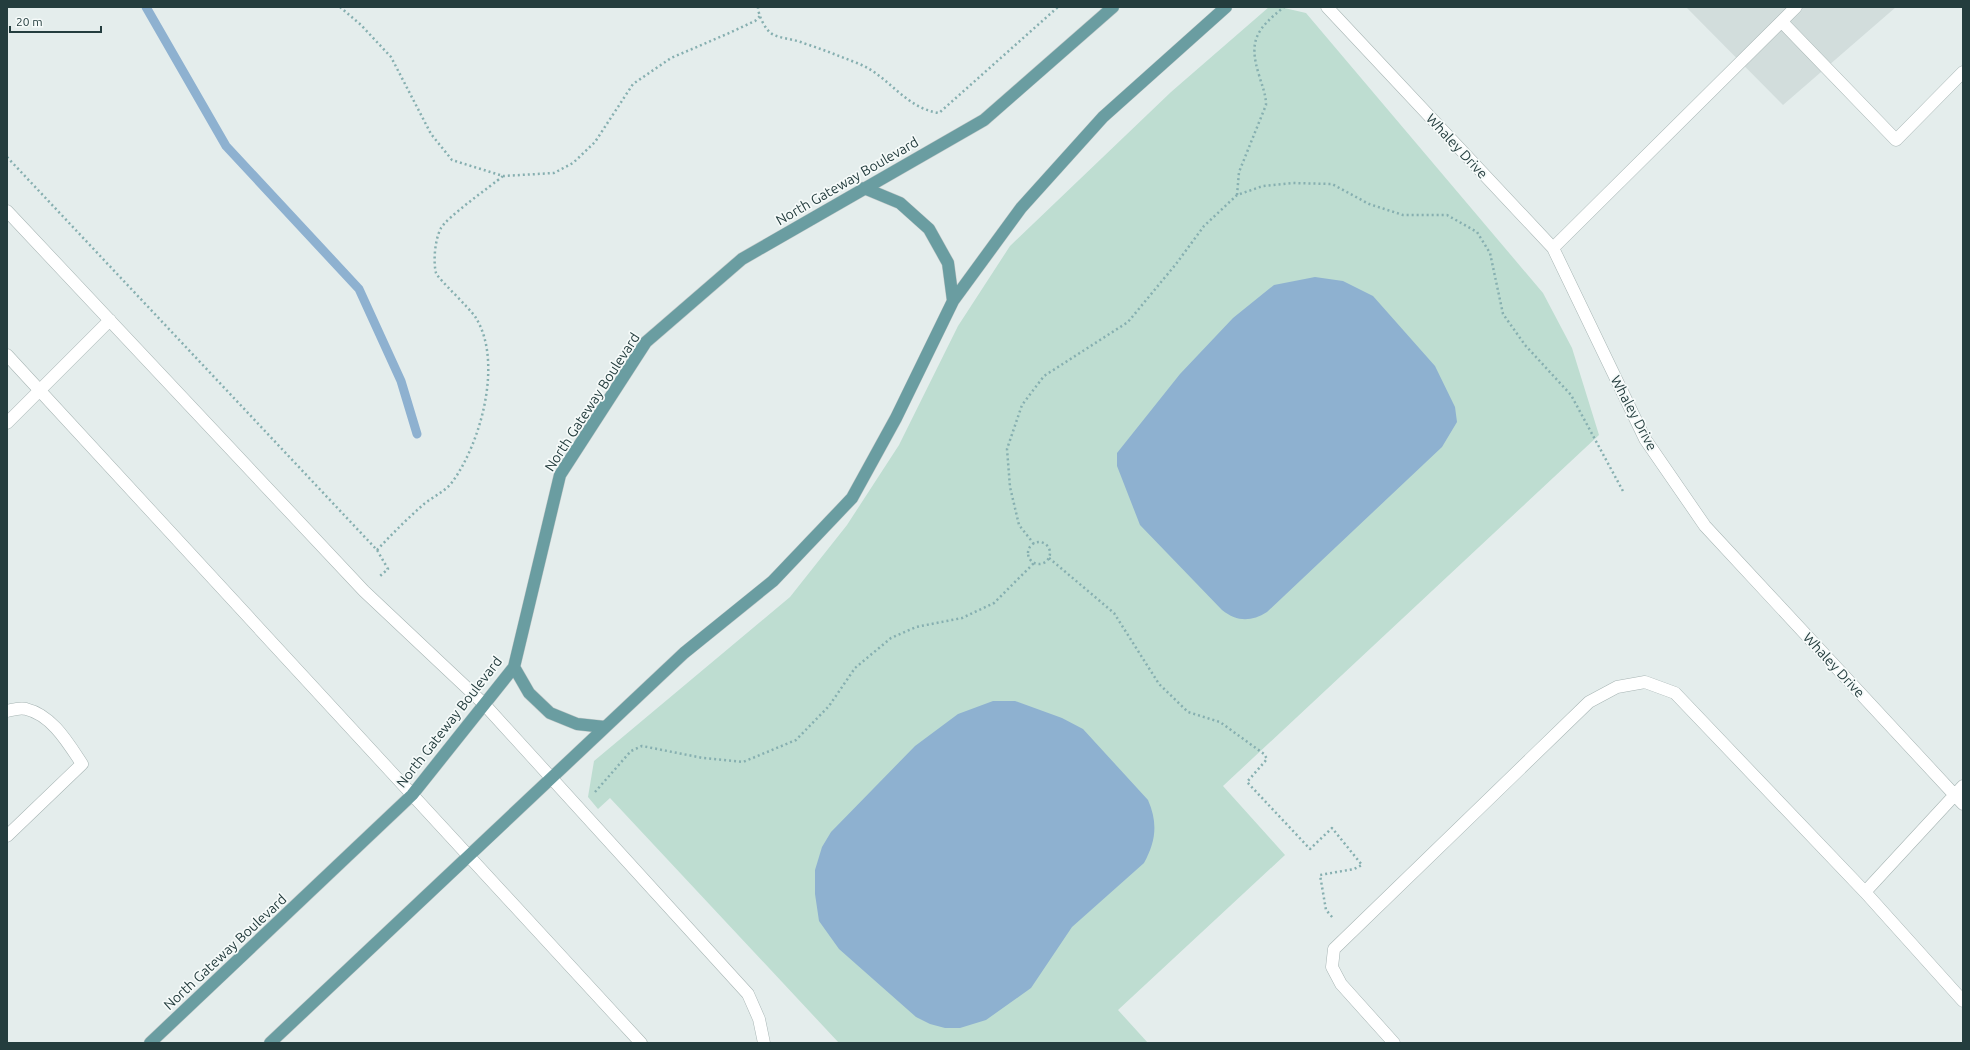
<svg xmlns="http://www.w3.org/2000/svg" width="1970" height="1050" font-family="Ubuntu,sans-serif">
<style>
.built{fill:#d2dddc}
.green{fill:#beddd1}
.water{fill:#8eb1d0}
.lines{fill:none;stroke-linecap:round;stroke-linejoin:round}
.stream{stroke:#8eb1d0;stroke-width:9}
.minor-casing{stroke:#a7b5b4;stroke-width:13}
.major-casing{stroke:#c2c9c9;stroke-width:13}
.path{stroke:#86afb0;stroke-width:2.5;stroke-dasharray:2 3;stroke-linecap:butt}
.minor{stroke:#fff;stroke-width:12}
.major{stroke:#6a9da1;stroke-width:12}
.labels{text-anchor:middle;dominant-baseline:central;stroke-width:3.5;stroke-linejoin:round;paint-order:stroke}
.street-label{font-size:14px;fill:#243d3e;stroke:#f5faf9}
</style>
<rect width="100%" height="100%" fill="#e4edec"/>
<path class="built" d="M1686,7H1896L1783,105Z"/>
<path class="green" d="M1269,7H1280L1306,13L1543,293L1572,348L1599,435L1223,786L1285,855L1118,1010L1148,1043H839L610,798L598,809L588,797L594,761L790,597L847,525L899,445L958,326L1010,246L1171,92Z"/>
<path class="water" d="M1315,277L1343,281L1373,296L1435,366L1455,407L1457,422L1442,447L1267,612C1251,622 1237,622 1222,610L1140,525L1117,466V453L1180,374L1233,318L1274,285Z
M993,701H1015L1062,718L1083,729L1148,800C1158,823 1156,841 1144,863L1072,927L1031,988L986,1020L960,1028H945L930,1024L916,1017L839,949L819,921L815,894V870L822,847L831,832L915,746L958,714Z"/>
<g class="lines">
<path class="stream" d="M146,7L226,146L359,289L401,381L417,434"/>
<g class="minor-casing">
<path id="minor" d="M1327,7L1553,248L1645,439L1705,526L1963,804
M1782,22L1896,140L1963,72
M7,211L364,591L484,704L748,994L759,1019L764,1043
M1553,248L1796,7
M7,355L641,1043
M7,423L110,320
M7,711C12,710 20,707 26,709C52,715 68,743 82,764L7,836
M1865,892L1963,1001
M1394,1043L1341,984L1332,967L1334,949L1589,702L1617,687L1645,682L1675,693L1865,892L1963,786"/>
</g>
<g class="major-casing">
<path id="major" d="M864,188L900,203L929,229L948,263L953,301
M514,667L529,693L550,713L577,724L605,727
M150,1043L412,795L514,667L560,475L646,342L742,259L984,120L1113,7
M270,1043L684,653L773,581L852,498L896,418L953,301L1021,208L1103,117L1226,7"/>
</g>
<path class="path" d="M340,7L361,25L391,57L431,134L452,160L503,176L554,173L573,163L595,142L633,84L671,58L727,34L755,21L760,16
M758,7C758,15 766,32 774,35C783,39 794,39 803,43C822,49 839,56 857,63C889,75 904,108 939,113L1058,7
M7,157L377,550L388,569L380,576
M1237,195L1239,172L1266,105C1266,94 1262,86 1259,75C1248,40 1257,29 1284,7
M1028 553a11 11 0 1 1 22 0a11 11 0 1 1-22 0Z
M1034,544L1019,525L1010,487L1007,449L1022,405L1044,376L1128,322L1176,264L1204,226L1237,195L1263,186L1293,183L1332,184L1369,204L1403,215H1447L1477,232L1490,253L1503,314L1525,345L1571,395L1624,493
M377,550C392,534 408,518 424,504C434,496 446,491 453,481C481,442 503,362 476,318C469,307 439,280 436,273C433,261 435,239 441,228C447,217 491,186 503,176
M1049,558L1114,613L1159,684L1188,712L1220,722L1264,754L1267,759L1247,782L1310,849L1332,828L1362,865L1354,869L1320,875L1326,910L1333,918
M595,792L631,751L642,746L703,758L743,762L796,740L829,706L855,668L891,638L916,627L962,618L994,603L1034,563"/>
<use href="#minor" class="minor"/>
<use href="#major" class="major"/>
</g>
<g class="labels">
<g class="street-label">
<text transform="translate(1457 146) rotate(47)">Whaley Drive</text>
<text transform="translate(847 181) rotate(-30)">North Gateway Boulevard</text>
<text transform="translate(592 402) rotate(-57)">North Gateway Boulevard</text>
<text transform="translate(1634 413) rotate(62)">Whaley Drive</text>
<text transform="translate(1834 665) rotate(47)">Whaley Drive</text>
<text transform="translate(449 722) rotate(-52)">North Gateway Boulevard</text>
<text transform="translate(225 952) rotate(-43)">North Gateway Boulevard</text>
</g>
</g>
<rect width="1970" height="1050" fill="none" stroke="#243d3e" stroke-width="16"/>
<path d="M10 26v6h91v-6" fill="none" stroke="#243d3e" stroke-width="2"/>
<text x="16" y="26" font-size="12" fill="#243d3e" stroke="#f5faf9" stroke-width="3" paint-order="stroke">20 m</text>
</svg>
